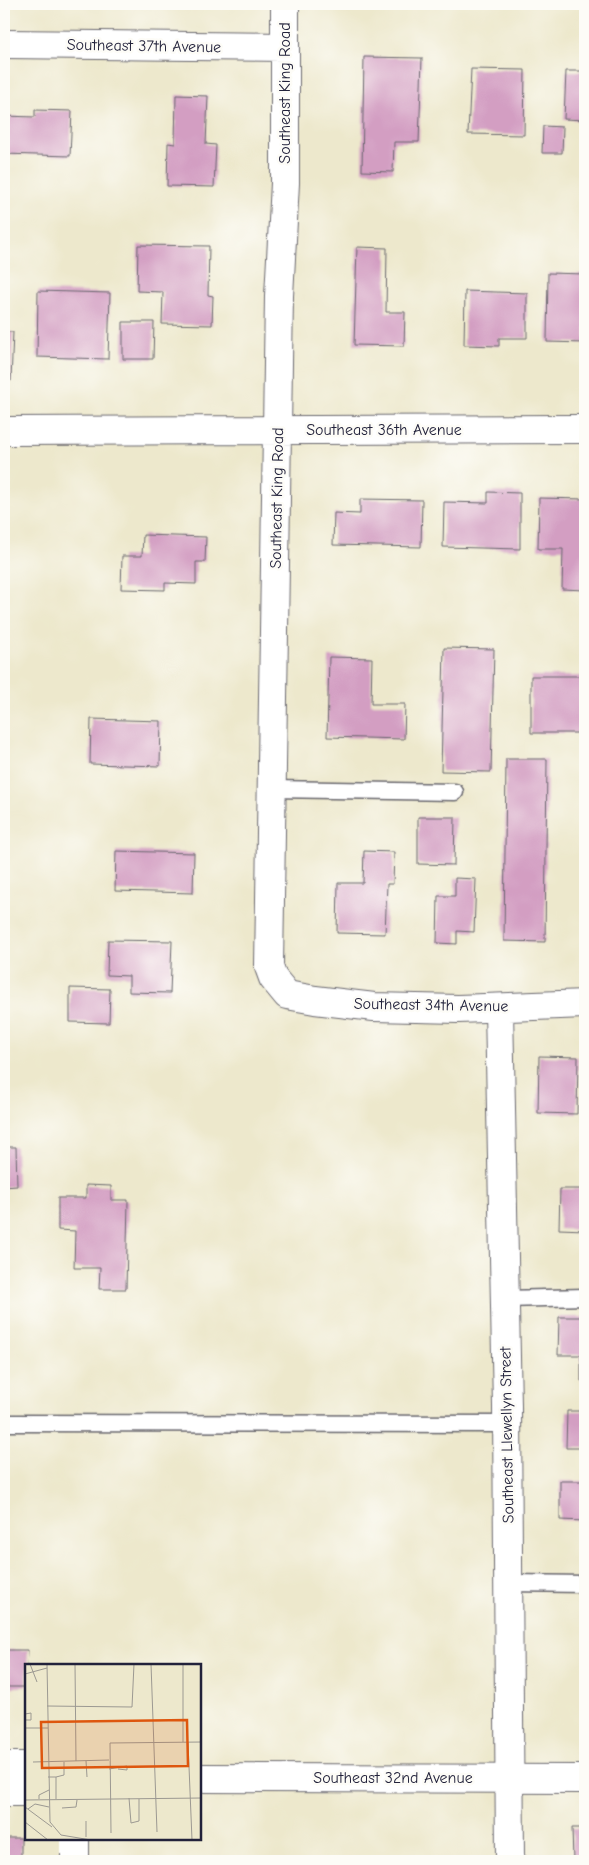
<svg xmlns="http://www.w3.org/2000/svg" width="589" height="1865" font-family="'Comic Neue',sans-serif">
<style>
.building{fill:#d39ec2}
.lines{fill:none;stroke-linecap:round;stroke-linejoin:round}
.lane-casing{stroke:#69676e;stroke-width:19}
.street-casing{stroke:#69676e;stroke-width:30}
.secondary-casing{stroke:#69676e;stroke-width:30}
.lane{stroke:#fff;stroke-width:16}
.street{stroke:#fff;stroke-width:28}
.secondary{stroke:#fff;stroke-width:28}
.labels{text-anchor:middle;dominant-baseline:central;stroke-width:5;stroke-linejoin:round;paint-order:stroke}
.street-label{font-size:16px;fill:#22223b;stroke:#fdfcf7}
.inset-road{fill:none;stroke:#9c9992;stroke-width:1}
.view{fill:#de560e;fill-opacity:0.15;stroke:#de560e;stroke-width:2.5}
.inset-edge{fill:none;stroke:#22223b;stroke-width:2.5}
</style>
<rect width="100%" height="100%" fill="#fdfcf7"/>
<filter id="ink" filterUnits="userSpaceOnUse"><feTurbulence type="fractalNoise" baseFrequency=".02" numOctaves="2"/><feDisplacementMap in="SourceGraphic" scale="10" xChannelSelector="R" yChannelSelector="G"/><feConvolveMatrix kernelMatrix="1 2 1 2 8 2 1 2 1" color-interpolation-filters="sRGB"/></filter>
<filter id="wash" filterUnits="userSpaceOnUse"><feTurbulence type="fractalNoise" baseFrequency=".0096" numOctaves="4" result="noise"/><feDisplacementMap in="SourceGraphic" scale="20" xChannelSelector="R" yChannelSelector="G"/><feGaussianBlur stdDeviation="1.12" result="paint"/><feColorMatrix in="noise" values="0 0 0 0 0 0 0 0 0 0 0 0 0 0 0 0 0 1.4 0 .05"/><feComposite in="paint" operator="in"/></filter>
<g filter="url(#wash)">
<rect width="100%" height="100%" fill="#ede8cc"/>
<g id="blocks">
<path class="building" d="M364,57L422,58L419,142H394L393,172L362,171Z
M471,69L525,70L524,135L468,134Z
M566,71H585V120L564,119Z
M176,95L208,96L206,144L216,145L214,187L167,186L168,143L175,144Z
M35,110L72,111L70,156L4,154V116L35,117Z
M543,126L563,127L562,153H542Z
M138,245L209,246L208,295L213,296L212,325L162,324L163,292L137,291Z
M357,247L387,248L386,312H405L404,346L354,345Z
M548,273L585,274V343L547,342Z
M38,291L110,293L108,359L37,357Z
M465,291L527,293V338H499V346L464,345Z
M123,322H154L153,359H123Z
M4,332H13L11,381H4Z
M488,492L520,493V549L443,547L444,502L488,503Z
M539,498L585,499V590L562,589L563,549H538Z
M360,499L422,500L421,547L333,545L334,513L360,514Z
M143,535L206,537L205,562H196V584L165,583V590L121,589L122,556H142Z
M444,648L494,649L491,772L441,771Z
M329,657L372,658L371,704H405L404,739L327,737Z
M531,676H585V733H531Z
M91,719L161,721L160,766L90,764Z
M506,759H547L545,942L504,941Z
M418,817H455L454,865L418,864Z
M116,851L194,853L193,893L115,891Z
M364,851L394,852L393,884H387L385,934L337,933L338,883H363Z
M455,878L476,879L474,932L457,931V944L437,943L438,896H455Z
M108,940L172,941L170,993L129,992V976L107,975Z
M70,988L110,989L109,1023L70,1022Z
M539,1056L578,1057L577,1114L538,1113Z
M4,1147H16L17,1186L4,1187Z
M86,1185L111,1186V1200H128L126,1289H99L100,1268H74L75,1231L58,1230V1198H86Z
M560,1189H585V1230L559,1229Z
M559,1317H585V1381H581V1355H558Z
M583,1389H585V1448H566L567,1411H583Z
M560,1481H585V1521L560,1520Z
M4,1650H28L26,1687H4Z
M572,1828H585V1861H573Z
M4,1838H21V1861H4Z"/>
</g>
</g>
<g filter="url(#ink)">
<use href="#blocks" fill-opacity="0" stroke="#69676e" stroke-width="1"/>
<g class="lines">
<g class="lane-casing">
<path id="lane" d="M272,789L455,792
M506,1299L585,1297
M4,1423L508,1424
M509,1583L585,1584"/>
</g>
<g class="street-casing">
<path id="street" d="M285,4V183L279,296L269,967L273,978L287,995L315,1000L374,1007L458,1009L585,1004
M4,44L285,47
M4,431L585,429
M499,1009L507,1406L510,1861
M75,1861V1839"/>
</g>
<g class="secondary-casing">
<path id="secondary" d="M4,1766H26
M200,1778L585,1779
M4,1792H26"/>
</g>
<use href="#lane" class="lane"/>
<use href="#street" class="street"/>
<use href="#secondary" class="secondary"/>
</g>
</g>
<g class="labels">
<g class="street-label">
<text transform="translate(144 46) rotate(1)">Southeast 37th Avenue</text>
<text transform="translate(285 93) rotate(-90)">Southeast King Road</text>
<text x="384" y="430">Southeast 36th Avenue</text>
<text transform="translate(277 498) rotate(-89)">Southeast King Road</text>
<text transform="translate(431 1005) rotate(1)">Southeast 34th Avenue</text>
<text transform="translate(507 1435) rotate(-91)">Southeast Llewellyn Street</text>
<text x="393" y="1778">Southeast 32nd Avenue</text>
</g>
</g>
<g transform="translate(25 1664)">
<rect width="176" height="176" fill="#ede8cc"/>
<path class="inset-road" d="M5,0L12,18M22,0L25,158L36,171L66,176M50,0L51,97M126,0L132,168M158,0V78M0,10L22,4M22,42L107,43L109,0M0,50L6,49V56H0M0,64H23M163,78L167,176M61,97L62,113M8,98L84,96M84,105L102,102V106L93,105M23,113H31V135M31,113L39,111V98M104,134L106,159L114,157V135M14,135V131L24,126M0,136L177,134M0,143L27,163M37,144L51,143L52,136M3,145L10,140L24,143M0,158L23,176M86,169L85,79L177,78M61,173V157"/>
<path class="view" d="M162,56L163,102L17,104L16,58Z"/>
<rect width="176" height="176" class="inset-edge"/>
</g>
<rect width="589" height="1865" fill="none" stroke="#fdfcf7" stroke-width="20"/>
</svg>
